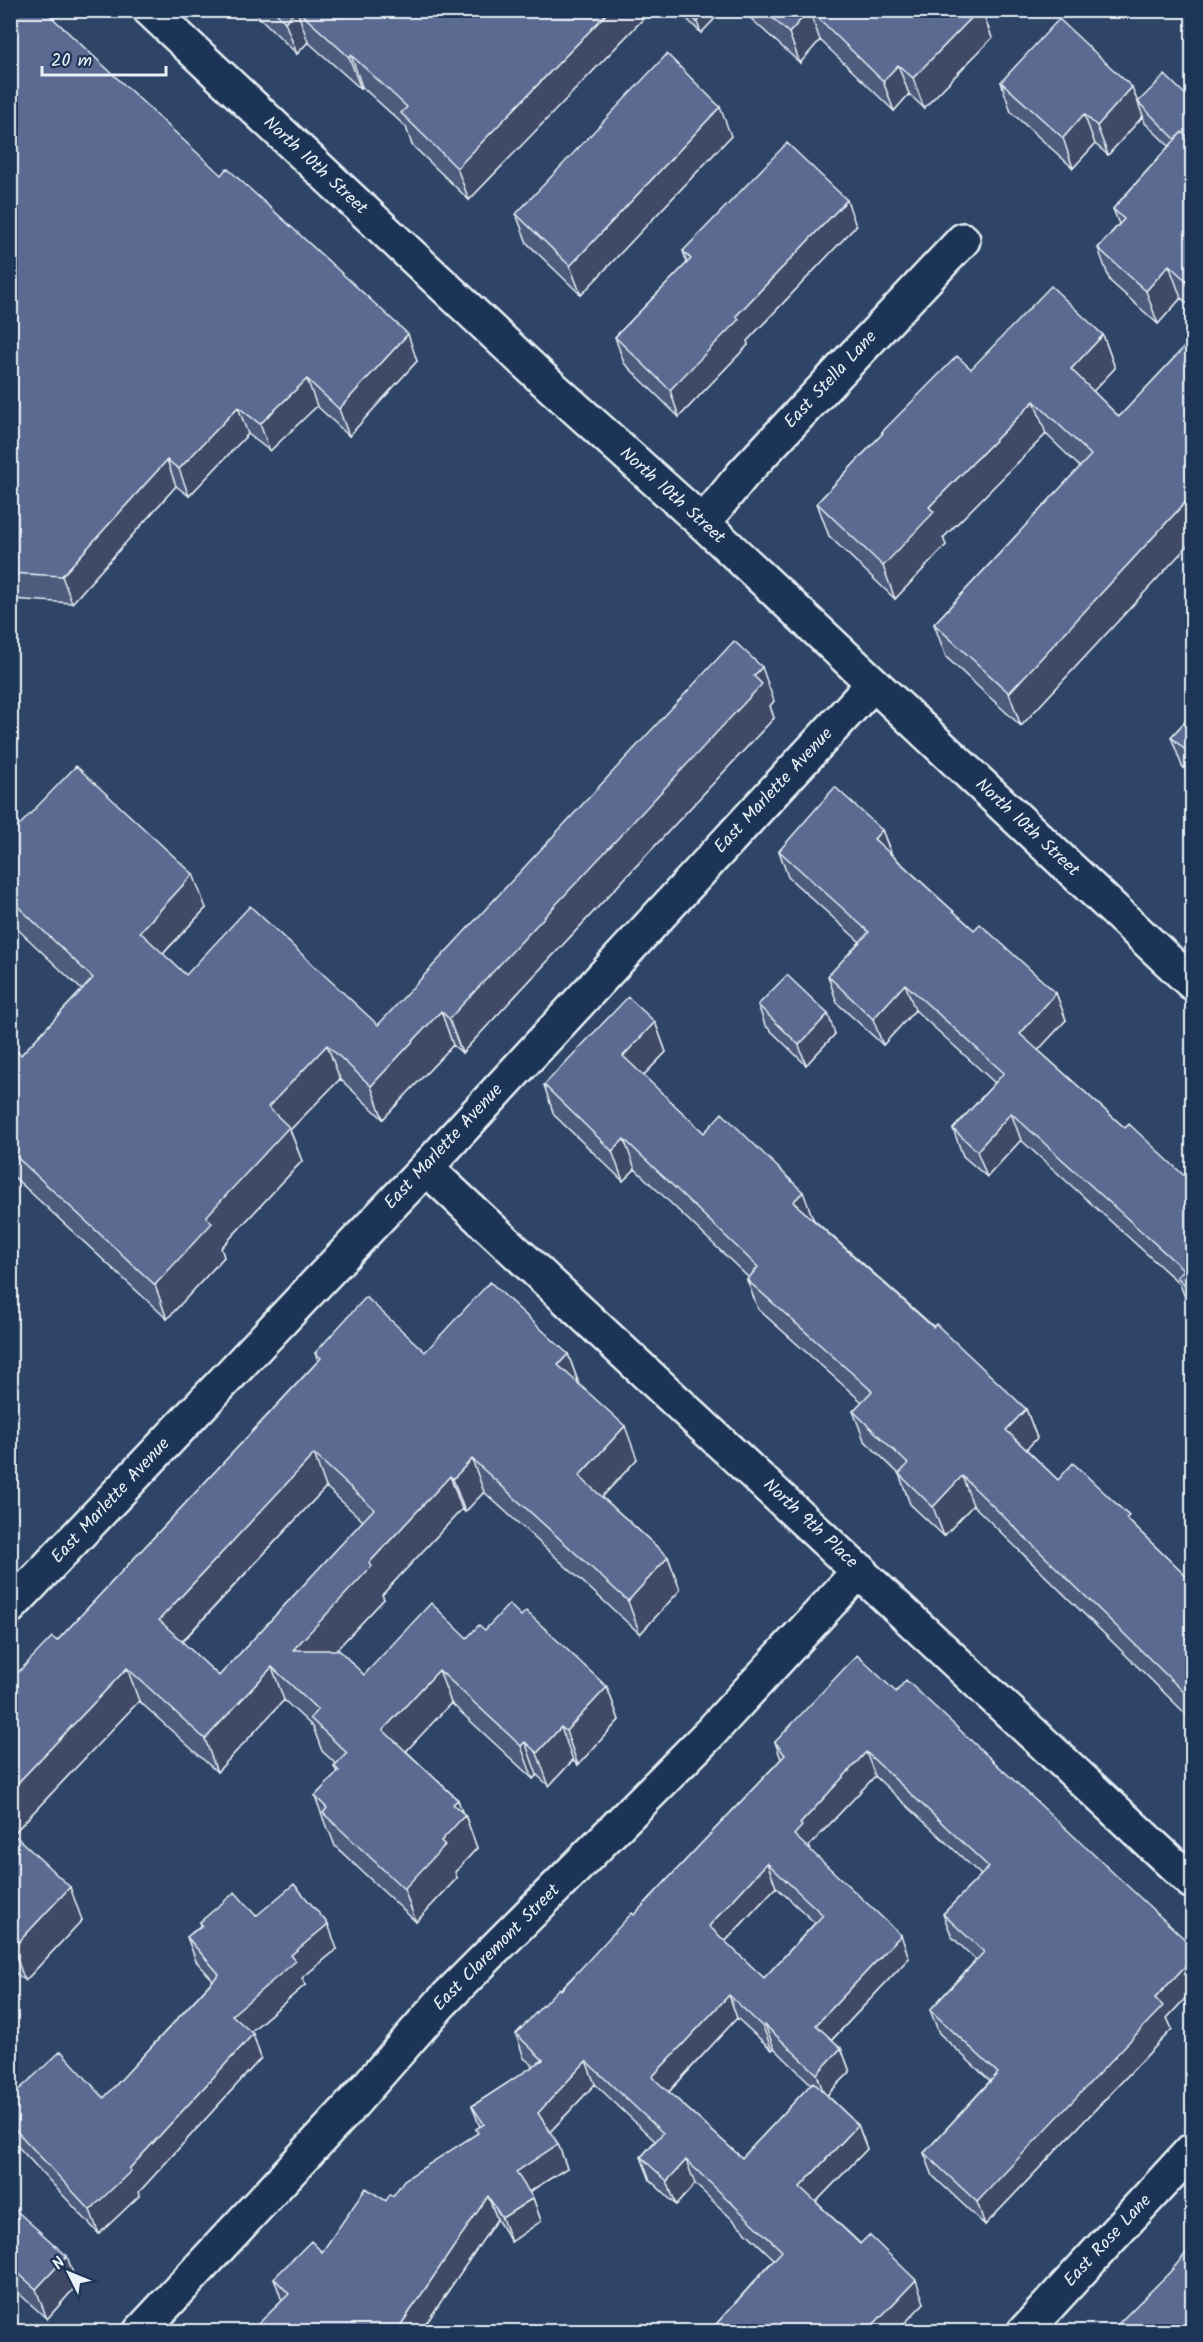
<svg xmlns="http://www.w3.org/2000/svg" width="1203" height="2342" font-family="Kalam,sans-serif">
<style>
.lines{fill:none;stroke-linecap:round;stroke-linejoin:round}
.street-casing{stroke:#e8f1f8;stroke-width:38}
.street{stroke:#1d3557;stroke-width:33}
.wall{fill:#4d5b7d;stroke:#e8f1f8;stroke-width:1.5;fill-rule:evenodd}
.shaded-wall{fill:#3f4a66;stroke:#e8f1f8;stroke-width:1.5}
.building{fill:#5a6a91;stroke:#e8f1f8;stroke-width:1.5;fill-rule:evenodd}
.labels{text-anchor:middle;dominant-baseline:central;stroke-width:6;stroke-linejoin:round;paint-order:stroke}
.street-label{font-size:18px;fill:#e8f1f8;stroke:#1d3557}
</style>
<rect width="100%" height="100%" fill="#2f4568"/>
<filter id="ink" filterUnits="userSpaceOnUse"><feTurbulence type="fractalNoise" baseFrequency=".0167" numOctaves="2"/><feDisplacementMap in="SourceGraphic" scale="12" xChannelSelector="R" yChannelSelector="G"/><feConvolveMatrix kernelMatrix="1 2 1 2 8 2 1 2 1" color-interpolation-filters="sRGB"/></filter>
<g filter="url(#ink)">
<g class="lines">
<g class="street-casing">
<path id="street" d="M150,10L542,378L703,523L1192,983
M703,523L743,474L963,240
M426,1168L1192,1882
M10,1607L426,1168L873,684
M140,2332L346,2111L440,2004L710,1733L860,1570
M1024,2332L1192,2150"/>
</g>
<use href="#street" class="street"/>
</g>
<path class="wall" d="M10,10L417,361L349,436L317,406L270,451L248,434L189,496L176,486L72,603L10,599Z
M252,10H640L643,19L469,200L412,145L406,127L362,87L361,89L308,42L297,54Z
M678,10H723L701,33Z
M745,10H982L992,38L924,108L909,94L894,111L820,40L800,63L746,14Z
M1001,82L1138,102L1192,101V308L1181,298L1158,324L1110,281L1098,248L1119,224L1113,209L1169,146L1145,123L1143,116L1108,155L1095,144L1073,168L1011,112Z
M731,136L581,295L527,243L516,214Z
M856,226L747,341L748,345L679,417L624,363L615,337L687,263L683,251Z
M1103,335L1115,368L1093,391L1119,417L1192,339V541L1021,726L946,657L934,624L1080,467L1046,434L943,538L946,545L895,599L829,536L817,503L882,434V432L971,369Z
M774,701L770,706L774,718L462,1053L453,1045L383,1119L340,1079L290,1130L302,1161L221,1248L224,1257L167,1319L15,1178L10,1182V1046L21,1055L82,990L10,922V835L206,908L163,954L186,975L378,1025Z
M1192,714V776L1182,766L1171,737Z
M882,830L892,855L974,930L1056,993L1066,1020L1038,1050L1125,1128L1192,1183V1309L1187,1303L1180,1284L1021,1140L987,1177L963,1156L953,1129L995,1083L915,1010L883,1045L837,1003L828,976L860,942L788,877L779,851Z
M758,1005L828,1014L835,1034L806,1065L765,1025Z
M655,1022L666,1052L643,1076L704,1133L813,1219L1026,1409L1037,1438L1026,1449L1058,1480L1131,1523L1192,1582V1720L973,1505L944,1536L910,1504L899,1474L864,1440L853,1411L862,1402L758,1309L747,1280L749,1278L635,1169L623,1181L554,1115L544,1085Z
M425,1352L568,1354L579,1384L637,1459L602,1497L668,1557L680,1590L640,1634L484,1492L465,1512L462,1509L382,1595L384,1599L336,1650L364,1675L467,1638L521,1616L607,1687L619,1720L578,1765L573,1760L549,1786L537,1775L533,1779L451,1703L406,1751L458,1800L462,1813L465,1815L477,1848L455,1872L457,1878L416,1922L335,1846L330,1833L327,1829L315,1796L337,1773L334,1766L336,1764L322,1751L313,1727L284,1700L217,1772L139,1701L13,1834L82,1920L25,1981L10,1968V1681L57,1641L318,1361L315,1353ZM326,1487L363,1521L219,1676L182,1642Z
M896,1692L1192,1946V1991L1167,2018L1172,2029L985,2225L933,2176L924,2153L990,2081L939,2033L930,2010L976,1960L952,1937L943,1914L981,1875L875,1776L809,1846L810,1850L909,1958L832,2040L841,2048L850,2072L827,2095L858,2125L867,2149L816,2202L924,2303L897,2331H710L774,2259L695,2184L676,2205L650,2180L641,2157L655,2141L595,2084L550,2132L558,2144L567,2168L529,2192L533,2198L541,2221L511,2242L497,2219L421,2331H251L282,2301L274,2278L322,2252L386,2201L478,2133L476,2129L480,2127L472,2106L534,2066L524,2058L516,2034L634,1915L781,1759L775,1742ZM776,1887L815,1923L764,1978L725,1942ZM737,2018L772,2050L774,2048L811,2084L742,2158L669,2092Z
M256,1916L337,1949L302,1978L305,1985L250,2032L253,2034L261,2058L139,2192L140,2195L99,2234L10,2138V2098H104L213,1980L196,1961L187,1937L201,1925L200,1922Z
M10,2205L77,2285L47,2319L14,2289L10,2293Z"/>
<path class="shaded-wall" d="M297,10L308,42L297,54L285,22Z
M610,10H640L643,19L469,200L457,168Z
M709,10H723L701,33L697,22Z
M809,10L820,40L800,63L789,33Z
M979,10H982L992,38L924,108L913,78Z
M351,55L362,87L361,89L349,57Z
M898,65L909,94L894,111L883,81Z
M1132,87L1143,116L1108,155L1097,126Z
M720,107L731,136L581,295L570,266Z
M1084,114L1095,144L1073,168L1063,138Z
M1192,132V161L1181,144Z
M847,200L856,226L747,341L748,345L679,417L670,390L736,316Z
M1169,265L1181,298L1158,324L1146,291Z
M408,334L417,361L349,436L339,409Z
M1103,335L1115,368L1083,402L1071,369Z
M307,379L317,406L270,451L260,424Z
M1034,401L1046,434L943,538L946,545L895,599L883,566L929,507Z
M238,407L248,434L189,496L179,469Z
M167,460L176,486L72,603L62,576Z
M1192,495V541L1021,726L1009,693Z
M762,667L774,701L770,706L774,718L462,1053L449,1019Z
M882,830L892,856L874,839Z
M193,874L206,908L152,965L140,932Z
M905,984L915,1010L883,1045L873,1019Z
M1056,993L1066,1020L1029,1060L1020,1034Z
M441,1011L453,1045L383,1119L371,1086Z
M828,1014L835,1034L806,1065L799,1045Z
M655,1022L666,1052L633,1086L623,1056Z
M327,1045L340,1079L290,1130L302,1161L221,1248L224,1257L167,1319L155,1285L206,1217L268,1107Z
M1011,1113L1021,1140L987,1177L977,1151Z
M624,1139L635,1169L623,1181L612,1151Z
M10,1166L15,1178L10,1182Z
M803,1192L814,1221L793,1202Z
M568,1354L580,1387L558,1365Z
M1026,1409L1037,1438L1017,1459L1006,1430Z
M625,1426L637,1459L591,1509L579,1476Z
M314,1454L326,1487L171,1653L159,1620Z
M472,1459L484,1492L465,1512L453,1479Z
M450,1476L462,1509L382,1595L384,1599L305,1683L293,1650L369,1563Z
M962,1476L973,1505L944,1536L933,1507Z
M668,1557L680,1590L640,1634L628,1601Z
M272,1667L284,1700L217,1772L205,1739Z
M127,1668L139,1701L10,1837V1791Z
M439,1670L451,1703L395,1763L383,1730Z
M607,1687L619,1720L578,1765L566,1731Z
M561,1727L573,1760L549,1786L537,1753Z
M525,1742L537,1775L533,1779L521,1746Z
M866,1752L875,1776L809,1846L811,1850L802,1859L794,1835L800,1824Z
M458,1800L464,1817L465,1815L477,1848L455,1872L457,1878L416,1922L404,1889L441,1841L453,1804Z
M767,1863L776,1887L717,1950L709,1926Z
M70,1887L82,1920L25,1981L13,1948Z
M328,1924L337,1949L302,1978L305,1985L241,2040L232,2015L291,1955Z
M901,1935L909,1958L824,2048L816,2025Z
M1192,1959V1991L1167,2018L1172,2029L985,2225L977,2202L1155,1998Z
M729,1995L737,2018L661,2100L652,2077Z
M765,2025L774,2048L772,2050L763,2027Z
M253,2034L261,2058L139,2192L140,2195L99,2234L90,2210L129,2169Z
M841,2048L850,2072L825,2097L817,2074Z
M586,2061L595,2084L546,2136L538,2113Z
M858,2125L867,2149L808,2210L800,2187Z
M558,2144L567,2168L524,2195L516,2172Z
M686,2160L695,2184L676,2205L667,2181Z
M488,2196L497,2219L421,2331H399L398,2329Z
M533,2198L541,2221L511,2242L502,2218Z
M67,2256L77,2285L47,2319L36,2289Z
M10,2279L14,2289L10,2293Z
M916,2280L924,2303L897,2331H867Z
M858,2323L861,2331H850Z"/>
<path class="building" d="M10,10H44L221,175L227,168L408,334L339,409L307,379L260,424L238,407L179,469L167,460L62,576L10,573Z
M273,10H296L285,22Z
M297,10H610L457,168L401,113L407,107L351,55L349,57Z
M685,10H709L697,22Z
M764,10H809L789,33Z
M810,10H979L913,78L898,65L883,81Z
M1059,19L1132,87L1097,126L1084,114L1063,138L1001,82Z
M667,54L720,107L570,266L516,214Z
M1165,75L1192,101V132L1188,137L1182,132L1175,139L1138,102Z
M1182,132L1192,141V286L1169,265L1146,291L1098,248L1124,219L1113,209Z
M787,143L847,200L736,316L739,319L670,390L615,337L691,259L683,251Z
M1051,286L1103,335L1071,369L1119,417L1192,339V495L1009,693L934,624L1091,455L1034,401L929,507L934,512L883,566L817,503L883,433L882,432L957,356L971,369Z
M734,641L762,667L754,676L762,684L449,1019L441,1011L371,1086L327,1045L268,1107L289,1127L206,1217L212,1223L155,1285L10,1151V1046L21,1055L93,978L10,899V835L76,766L193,874L140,932L186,975L250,906L378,1025Z
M1192,714V756L1171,737Z
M835,787L882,830L874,839L974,930L980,924L1056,993L1020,1034L1125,1128L1129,1124L1192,1183V1292L1177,1277L1184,1270L1011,1113L977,1151L953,1129L1004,1073L905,984L873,1019L828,976L869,932L779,851Z
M787,975L828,1014L799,1045L758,1005Z
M628,997L655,1022L623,1056L704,1133L722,1113L803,1192L793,1202L933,1327L936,1324L1026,1409L1006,1430L1058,1480L1073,1463L1129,1516L1126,1518L1192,1582V1700L962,1476L933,1507L899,1474L908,1464L853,1411L872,1391L747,1280L758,1267L624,1139L612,1151L544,1085Z
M490,1282L568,1354L558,1365L625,1426L579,1476L668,1557L628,1601L472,1459L453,1479L450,1476L369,1563L372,1566L293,1650H339L364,1675L431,1603L467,1638L479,1625L485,1630L509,1604L521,1616L526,1611L607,1687L566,1731L561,1727L537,1753L525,1742L521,1746L439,1670L383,1730L458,1800L453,1804L465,1815L441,1841L445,1845L404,1889L323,1813L327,1808L315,1796L339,1771L334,1766L347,1753L310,1718L318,1710L272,1667L205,1739L127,1668L10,1791V1681L52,1637L57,1641L321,1358L315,1353L366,1297L425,1352ZM314,1454L374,1509L219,1676L159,1620Z
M857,1655L896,1692L906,1680L1192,1946V1959L1155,1998L1163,2006L977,2202L924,2153L998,2073L930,2010L984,1952L943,1914L989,1867L866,1752L800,1824L802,1826L794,1835L901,1935L816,2025L841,2048L817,2074L765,2025L763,2027L729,1995L652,2077L742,2158L813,2082L858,2125L800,2187L860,2244L869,2235L916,2280L867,2331L858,2323L850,2331H710L782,2251L686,2160L667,2181L641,2157L663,2133L586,2061L538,2113L558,2144L516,2172L533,2198L502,2218L488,2196L398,2329L400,2331H251L289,2294L274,2278L311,2241L322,2252L366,2188L386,2201L390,2194L393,2196L404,2180L478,2133L476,2129L484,2124L472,2106L543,2060L516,2034L559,1988L561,1990L632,1913L634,1915L785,1755L775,1742ZM767,1863L823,1915L764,1978L709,1926Z
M10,1831L70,1887L13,1948L10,1946Z
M294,1884L328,1924L291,1955L296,1961L232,2015L253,2034L129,2169L131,2171L90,2210L10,2124V2098L61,2051L104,2098L219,1974L187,1937L202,1925L200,1922L235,1892L256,1916Z
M10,2205L67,2256L36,2289L10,2266Z
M1192,2246V2331H1111L1170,2272Z
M599,2325L606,2331H593Z"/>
</g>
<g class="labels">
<g class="street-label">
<text transform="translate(315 166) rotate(43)">North 10th Street</text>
<text transform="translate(831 380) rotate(-47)">East Stella Lane</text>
<text transform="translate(672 496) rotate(42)">North 10th Street</text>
<text transform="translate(774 791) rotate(-47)">East Marlette Avenue</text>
<text transform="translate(1027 828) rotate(43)">North 10th Street</text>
<text transform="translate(444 1147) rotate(-47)">East Marlette Avenue</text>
<text transform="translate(111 1501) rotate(-47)">East Marlette Avenue</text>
<text transform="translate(810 1524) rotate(43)">North 9th Place</text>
<text transform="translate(497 1948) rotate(-45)">East Claremont Street</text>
<text transform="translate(1108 2241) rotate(-47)">East Rose Lane</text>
</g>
</g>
<rect width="1203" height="2342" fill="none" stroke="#1d3557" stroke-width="36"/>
<rect x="18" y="18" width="1167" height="2306" fill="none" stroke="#e8f1f8" stroke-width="2" filter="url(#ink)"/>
<g transform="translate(69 2273) rotate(313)" stroke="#1d3557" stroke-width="4.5" paint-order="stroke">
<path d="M0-4.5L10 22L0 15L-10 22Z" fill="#e8f1f8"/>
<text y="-9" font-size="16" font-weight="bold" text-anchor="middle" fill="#e8f1f8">N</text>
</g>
<path d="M42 66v9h124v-9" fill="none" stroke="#e8f1f8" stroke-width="3"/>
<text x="51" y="66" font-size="18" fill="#e8f1f8" stroke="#1d3557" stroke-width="4.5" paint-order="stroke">20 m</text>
</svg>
